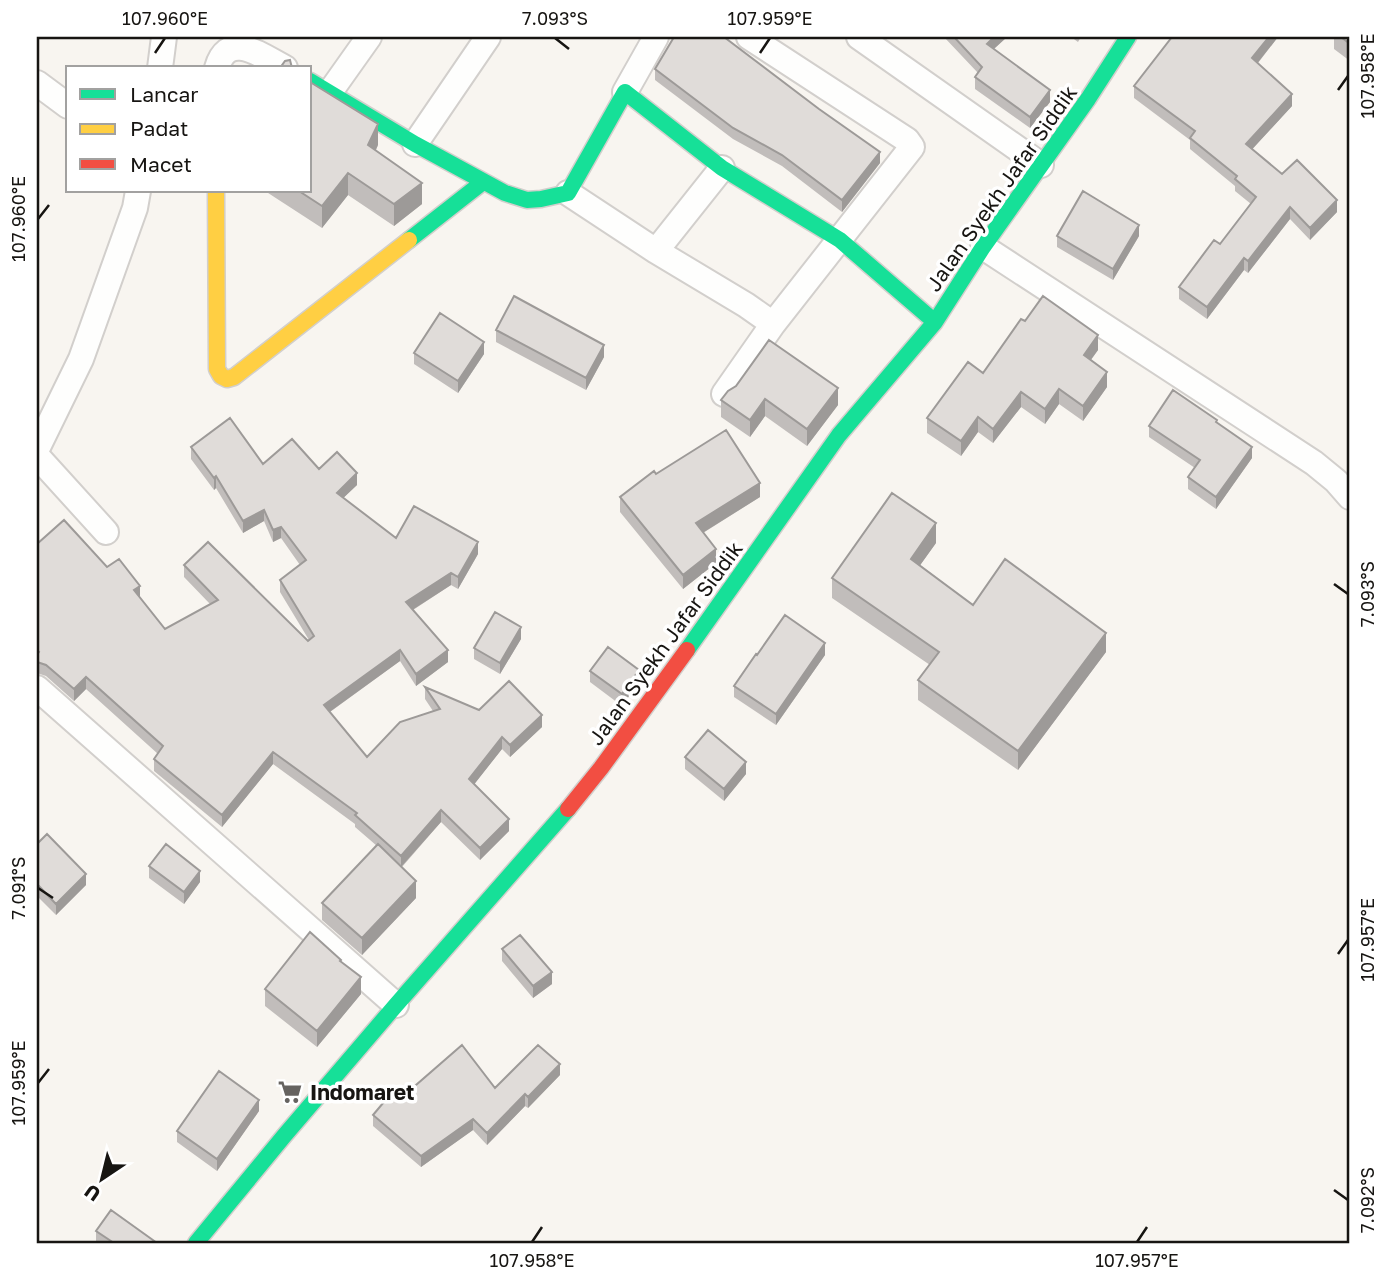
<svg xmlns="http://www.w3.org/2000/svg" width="1387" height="1280" font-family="'Golos Text',sans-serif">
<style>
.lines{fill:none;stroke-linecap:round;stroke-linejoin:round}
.street-casing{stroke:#d2cfcc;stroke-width:28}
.fast-casing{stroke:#d2cfcc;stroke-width:19}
.slow-casing{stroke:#d2cfcc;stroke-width:19}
.jam-casing{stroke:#d2cfcc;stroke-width:19}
.street{stroke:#fefefd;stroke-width:24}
.fast{stroke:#16e098;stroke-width:16}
.slow{stroke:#ffcf43;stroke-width:16}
.jam{stroke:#f24e42;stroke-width:16}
.wall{fill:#c1bdbb}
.shaded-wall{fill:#9d9a98}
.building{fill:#e0dcd9;stroke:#9d9a98;stroke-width:2}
.ticks{fill:none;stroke:#171512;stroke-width:2.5}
.labels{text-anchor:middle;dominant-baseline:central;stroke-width:7;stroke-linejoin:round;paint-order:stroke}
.street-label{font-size:21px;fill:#171512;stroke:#fff}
.poi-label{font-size:21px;font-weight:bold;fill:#171512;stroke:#fff;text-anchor:start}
.neatline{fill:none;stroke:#171512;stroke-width:2.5}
.ticks-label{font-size:18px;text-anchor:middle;fill:#171512}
</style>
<rect width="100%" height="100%" fill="#f8f5f0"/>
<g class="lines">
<g class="street-casing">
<path id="street" d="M859,37L1041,165
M160,68L164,37
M217,68C228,29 262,56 285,68
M37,83L68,106
M330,92L369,37
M625,92L656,37
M415,144L488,37
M568,193L656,251L746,305L773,324
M983,247L1314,463L1336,481L1350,497
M656,251L722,168
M724,394L773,324L912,147L907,140L749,37
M37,449L81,359L135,208L138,191
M37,456L106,532
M37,688L396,1005"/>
</g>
<g class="fast-casing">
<path id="fast" d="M310,81L415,144L505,193L527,200L541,199L568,193L625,92L722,168L840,240L935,322
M409,240L483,182
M687,650L839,435L935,322L983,247L1088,99L1128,37
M196,1243L284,1136L396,1005L568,809"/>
</g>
<g class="slow-casing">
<path id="slow" d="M216,191L217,369L221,376L227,379L234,377L409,240"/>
</g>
<g class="jam-casing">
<path id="jam" d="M568,809L601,768L687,650"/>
</g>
<use href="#street" class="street"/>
<use href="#fast" class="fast"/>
<use href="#slow" class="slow"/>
<use href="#jam" class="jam"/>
</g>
<path class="wall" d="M944,37H1007L994,49L1050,102L1030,128L975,89V77L978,73Z
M1071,37H1081L1078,42Z
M1172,37H1278L1258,63L1292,106L1252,149L1282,174L1337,212L1310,240L1290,219L1248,273L1244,270L1207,319L1179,299V287L1220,244L1251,204L1235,191V186L1190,149V140L1134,98V86Z
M1334,37H1350V61L1334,49Z
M655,69L880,163L842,212L782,166L733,139L655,80Z
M378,145L376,150L422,204L394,226L348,195L322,228L265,191H310Z
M1057,236H1139L1113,280L1057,247Z
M1025,321L1098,350L1091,360L1107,387L1083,421L1059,404L1045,424L1021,407L993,443L978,432L961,456L927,433V418L983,373Z
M496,330L604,357L586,390L496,342Z
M414,353L484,354L458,393L414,364Z
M728,391L838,405L807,446L765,416L750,437L721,417V400Z
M1217,422L1252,458L1216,509L1188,489V477L1195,468L1149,437V426Z
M191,447L263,464L319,469L357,485L343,498L396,538L478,554L458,589L451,585L413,610L448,662L416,686L400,661L330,712L367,757L433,711L425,699V687L479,710L542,727L510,757L502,749L474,784L509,831L480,860L441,822L402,867L416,898L362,955L322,920V903L377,846L355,827V824L273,764L222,827L154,771V759L158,754L86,689L74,701L46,676L37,673V544L107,567L140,598L165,629L210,604L184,577V565L308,641L309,640L280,592V580L300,565L281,538L273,542L264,521L243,533L216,488L214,490L191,459Z
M620,497H760L703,533L716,563L683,589L620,512Z
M936,543L920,565L973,605L1106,652L1018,770L918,700V680L930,665L832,598V578Z
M521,639L500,674L474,659V648Z
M757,655H825L776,725L734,697V686Z
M590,671L639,682L622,706L590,682Z
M685,757L746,774L724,801L685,769Z
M37,844L86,885L56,915L37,896Z
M149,866L200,882L184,904L149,878Z
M502,949L552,984L533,998L502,961Z
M341,961L361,994L317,1047L265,1006V989Z
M560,1075L528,1108L525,1106L487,1145L473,1130L421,1167L373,1126V1115L401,1098L495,1088Z
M259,1111L217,1171L177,1142V1131Z
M96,1231L157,1243H98L96,1242Z"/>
<path class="shaded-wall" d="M994,37H1007L987,55V44Z
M1269,37H1278L1252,70V58Z
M1050,90V102L1030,128V117Z
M1292,94V106L1246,156V144Z
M378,124V145L368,166V145Z
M880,152V163L842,212V200Z
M348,173V195L322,228V206Z
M422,183V204L394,226V204Z
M1337,200V212L1310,240V228Z
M1290,207V219L1248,273V261Z
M1139,225V236L1113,280V269Z
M1244,258V270L1207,319V307Z
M1098,335V350L1084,369V355Z
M484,342V354L458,393V381Z
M604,345V357L586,390V378Z
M1107,372V387L1083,421V406Z
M838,388V405L807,446V429Z
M1059,389V404L1045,424V409Z
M1021,392V407L993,443V429Z
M765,399V416L750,437V420Z
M978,417V432L961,456V441Z
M1252,447V458L1216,509V497Z
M357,473V485L337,504V493Z
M216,476V488L214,490V478Z
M760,483V497L696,537V523Z
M264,510V521L243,533V521Z
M936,523V543L911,578V559Z
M281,527V538L273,542V530Z
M478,542V554L458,589V577Z
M716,549V563L683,589V575Z
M451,573V585L406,614V602Z
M140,586V598L134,590Z
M521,627V639L500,674V663Z
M1106,633V652L1018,770V751Z
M825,643V655L776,725V714Z
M400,650V661L324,716V705Z
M448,650V662L416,686V674Z
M639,670V682L622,706V694Z
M86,677V689L74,701V689Z
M542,715V727L510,757V745Z
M502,737V749L469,791V779Z
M273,752V764L222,827V815Z
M746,762V774L724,801V789Z
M441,810V822L401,867V856Z
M509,819V831L480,860V848Z
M200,871V882L184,904V892Z
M86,874V885L56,915V904Z
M416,881V898L362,955V938Z
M552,972V984L533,998V986Z
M361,977V994L317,1047V1031Z
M560,1064V1075L528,1108V1097Z
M525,1094V1106L487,1145V1133Z
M259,1100V1111L217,1171V1159Z
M473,1119V1130L421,1167V1156Z"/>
<path class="building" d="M674,37H724L819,109L880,152L842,200L782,155L733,128L655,69Z
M954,37H994L987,44L1050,90L1030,117L975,77L982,67Z
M1172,37H1269L1252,58L1292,94L1246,144L1282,174L1297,160L1337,200L1310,228L1290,207L1248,261L1244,258L1207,307L1179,287L1214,240L1220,244L1256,197L1235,179L1237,176L1190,138L1195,131L1134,86Z
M1341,37H1350V44Z
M290,60L292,68H280L285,61Z
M310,82L378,124L368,145L422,183L394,204L348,173L322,206L299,191H310Z
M1083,191L1139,225L1113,269L1057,236Z
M514,296L604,345L586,378L496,330Z
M1043,296L1098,335L1084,355L1107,372L1083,406L1059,389L1045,409L1021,392L993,429L978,417L961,441L927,418L968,362L983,373L1021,319L1025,321Z
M440,313L484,342L458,381L414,353Z
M769,340L838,388L807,429L765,399L750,420L721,400L728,391L736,386Z
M1173,390L1217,420L1216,422L1252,447L1216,497L1188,477L1200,460L1149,426Z
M230,418L263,464L292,439L319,469L337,452L357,473L337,493L396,538L414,506L478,542L458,577L451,573L406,602L448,650L416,674L400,650L324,705L367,757L400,722L440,709L425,687L479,710L509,681L542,715L510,745L502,737L469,779L509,819L480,848L441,810L401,856L355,815L357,813L273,752L222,815L154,759L163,746L86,677L74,689L46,665L37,662V655L39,652L37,650V544L64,520L107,567L119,559L140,586L134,590L165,629L218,600L184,565L208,542L308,641L314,636L280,580L306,560L281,527L273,530L264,510L243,521L216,476L214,478L191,447Z
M726,430L760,483L696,523L716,549L683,575L620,497L654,471L656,474Z
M892,493L936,523L911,559L973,605L1005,559L1106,633L1018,751L918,680L939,652L832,578Z
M495,612L521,627L500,663L474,648Z
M785,615L825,643L776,714L734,686L756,654L757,655Z
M608,647L639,670L622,694L590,671Z
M708,730L746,762L724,789L685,757Z
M47,834L86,874L56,904L37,884V844Z
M166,844L200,871L184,892L149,866Z
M378,844L416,881L362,938L322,903Z
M310,932L341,960L340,961L361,977L317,1031L265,989Z
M520,935L552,972L533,986L502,949Z
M462,1045L495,1088L538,1045L560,1064L528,1097L525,1094L487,1133L473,1119L421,1156L373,1115L394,1090L401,1098Z
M219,1071L259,1100L217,1159L177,1131Z
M111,1210L157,1243H114L96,1231Z"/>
<path class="ticks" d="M555,38L569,49M155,53L165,38M760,53L770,38M1338,90L1348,76M38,219L49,205M1334,584L1348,594M38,888L53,898M1338,954L1348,940M38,1083L49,1069M1334,1190L1348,1200M532,1242L542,1227M1137,1242L1147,1227"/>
<defs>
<g id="supermarket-bare" transform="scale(1.89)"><path d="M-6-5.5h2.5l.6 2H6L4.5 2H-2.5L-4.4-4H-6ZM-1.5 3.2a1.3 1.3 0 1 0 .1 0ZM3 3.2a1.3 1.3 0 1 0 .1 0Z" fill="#666360" stroke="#fff" stroke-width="2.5" paint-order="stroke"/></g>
</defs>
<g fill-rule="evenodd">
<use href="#supermarket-bare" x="290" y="1092"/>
</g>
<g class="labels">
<g class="street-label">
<text transform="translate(1001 188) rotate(-55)">Jalan Syekh Jafar Siddik</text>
<text transform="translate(665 643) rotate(-54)">Jalan Syekh Jafar Siddik</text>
</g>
<g class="poi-label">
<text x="310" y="1092">Indomaret</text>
</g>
</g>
<rect width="1387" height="1280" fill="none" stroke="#ffffff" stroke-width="77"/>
<rect x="66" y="66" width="245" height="126" fill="#ffffff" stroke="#a2a1a0" stroke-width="2"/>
<rect x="80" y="89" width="35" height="10" fill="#16e098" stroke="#a2a1a0" stroke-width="2"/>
<text x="130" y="102" font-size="21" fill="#171512">Lancar</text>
<rect x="80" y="124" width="35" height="10" fill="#ffcf43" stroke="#a2a1a0" stroke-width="2"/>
<text x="130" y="136" font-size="21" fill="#171512">Padat</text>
<rect x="80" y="159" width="35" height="10" fill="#f24e42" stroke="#a2a1a0" stroke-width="2"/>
<text x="130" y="172" font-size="21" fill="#171512">Macet</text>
<g transform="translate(102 1179) rotate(215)" stroke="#ffffff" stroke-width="5" paint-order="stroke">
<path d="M0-5L12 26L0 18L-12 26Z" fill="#171512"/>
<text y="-10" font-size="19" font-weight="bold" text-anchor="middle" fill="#171512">U</text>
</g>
<rect x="38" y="38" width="1310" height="1204" class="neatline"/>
<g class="ticks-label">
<text x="165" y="25">107.960°E</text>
<text x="555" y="25">7.093°S</text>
<text x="770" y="25">107.959°E</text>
<text transform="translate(1368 76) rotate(-90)" y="6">107.958°E</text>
<text transform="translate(19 219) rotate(-90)" y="6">107.960°E</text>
<text transform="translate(1368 594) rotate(-90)" y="6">7.093°S</text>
<text transform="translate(19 888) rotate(-90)" y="6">7.091°S</text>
<text transform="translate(1368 940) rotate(-90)" y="6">107.957°E</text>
<text transform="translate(19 1083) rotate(-90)" y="6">107.959°E</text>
<text transform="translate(1368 1200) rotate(-90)" y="6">7.092°S</text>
<text x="532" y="1267">107.958°E</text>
<text x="1137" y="1267">107.957°E</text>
</g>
</svg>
